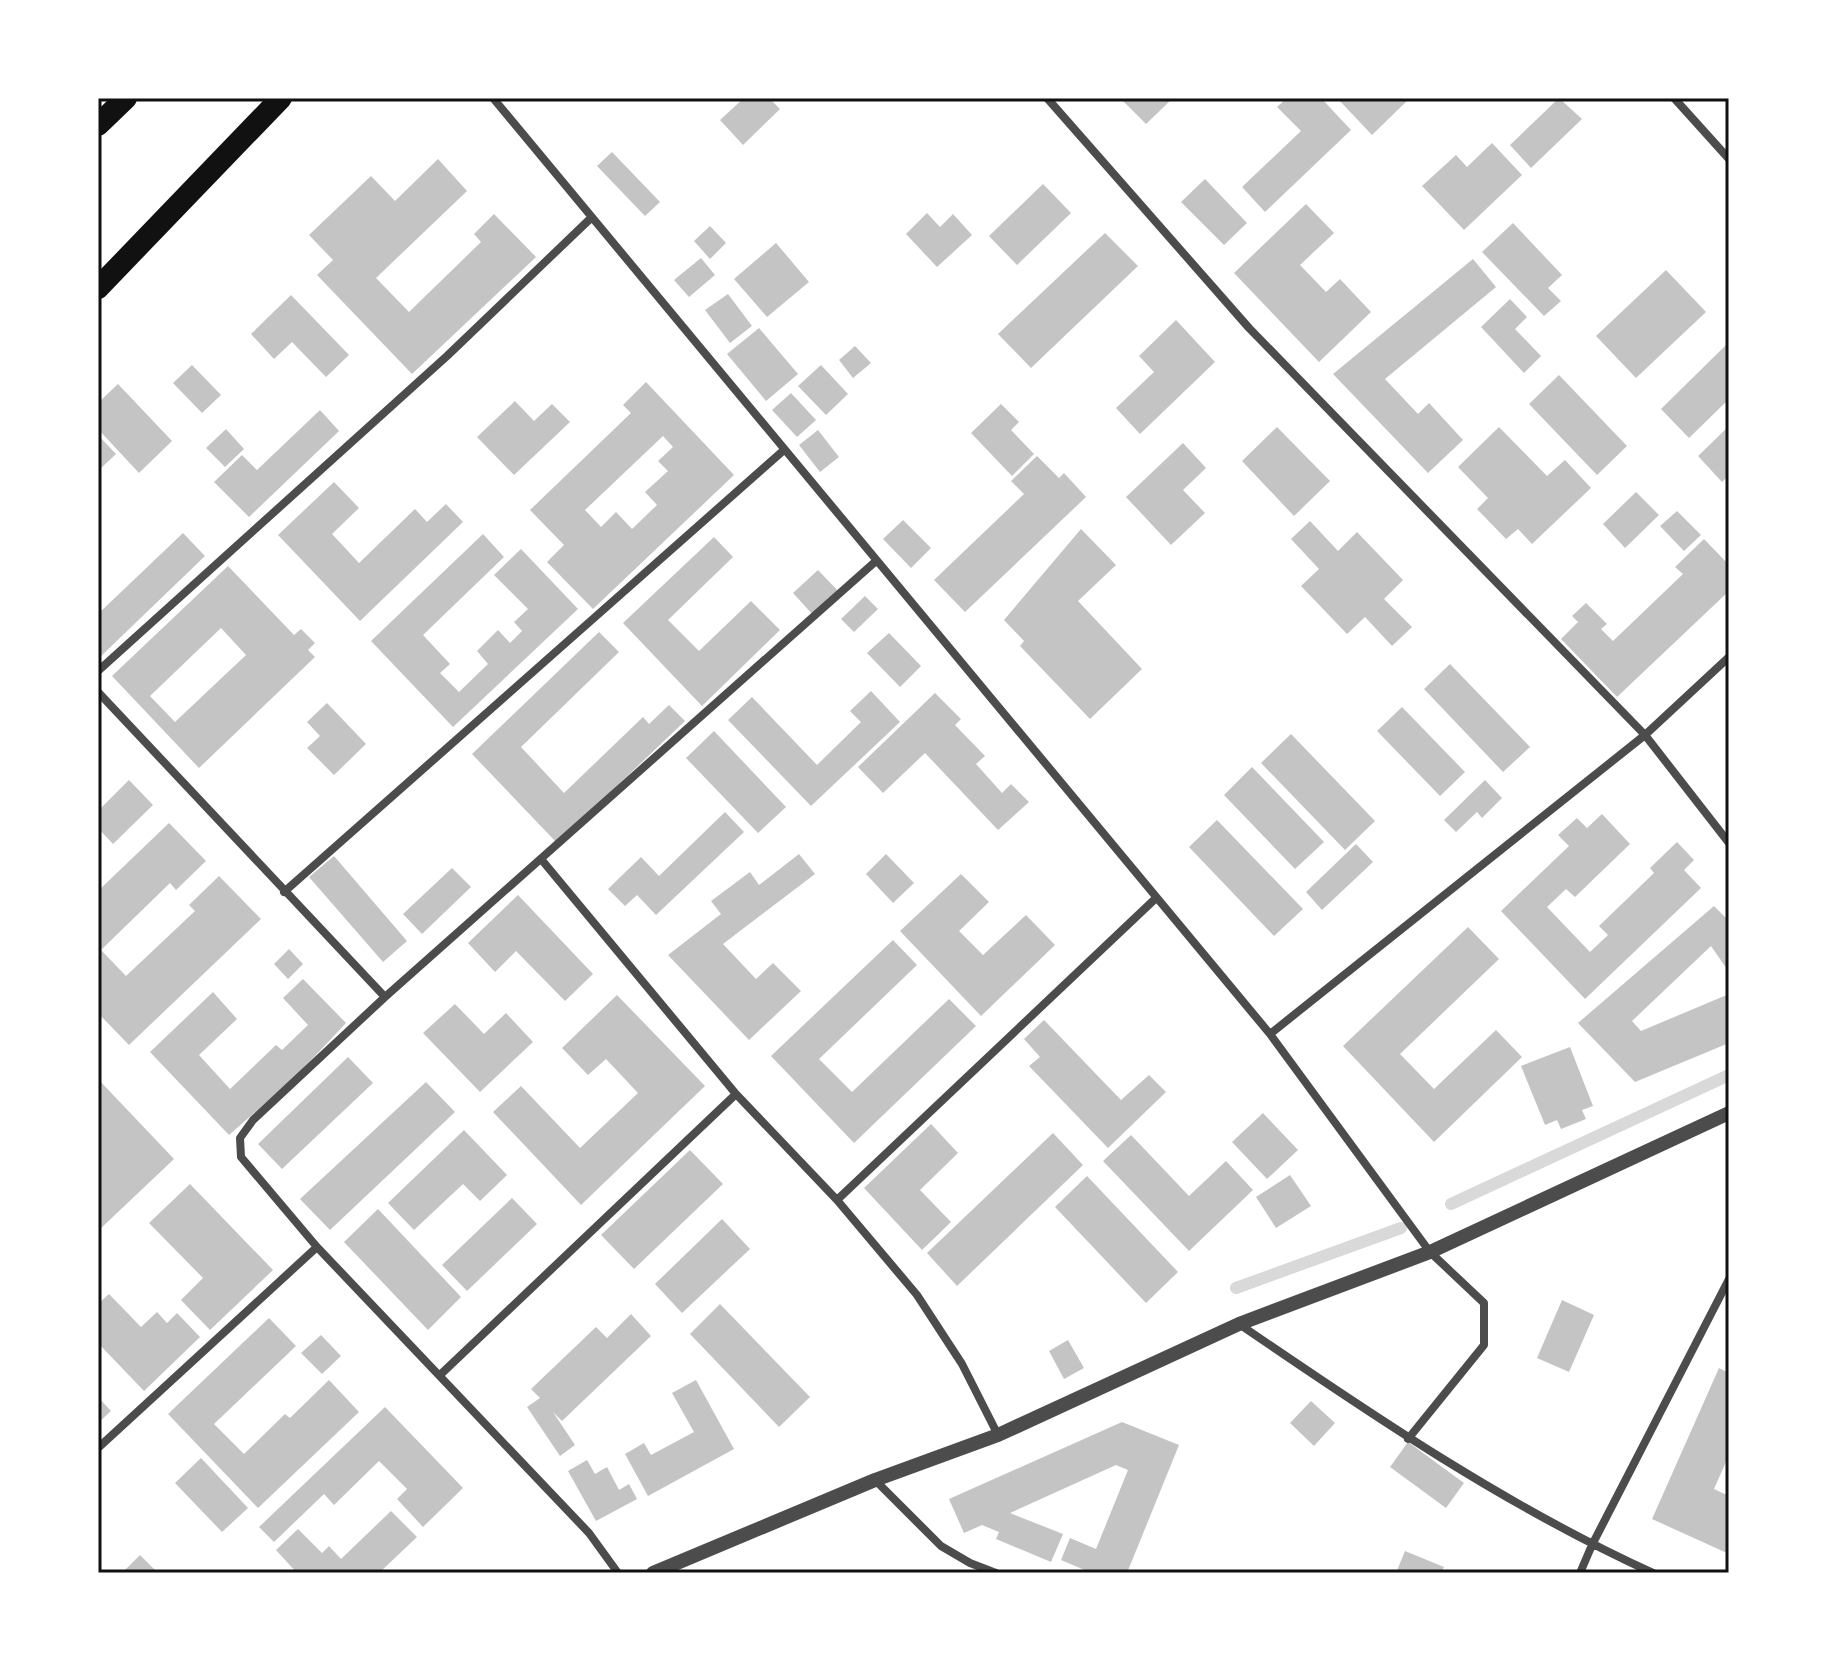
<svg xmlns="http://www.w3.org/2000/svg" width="1827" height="1671" font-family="'Crimson Pro',serif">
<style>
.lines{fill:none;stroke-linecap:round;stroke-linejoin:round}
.stream{stroke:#d9d9d9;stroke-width:12}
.building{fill:#c4c4c4;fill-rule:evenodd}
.minor{stroke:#4c4c4c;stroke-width:8}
.tertiary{stroke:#4c4c4c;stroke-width:14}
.trunk{stroke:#111;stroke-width:22}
.neatline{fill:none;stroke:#111;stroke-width:3}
</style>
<rect width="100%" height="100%" fill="#fff"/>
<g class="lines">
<path class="stream" d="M1451,1204L1729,1075
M1236,1288L1401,1228"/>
</g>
<path class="building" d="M744,98H769L780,109L743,145L720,120Z
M1120,98H1173L1146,124Z
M1287,98H1321L1351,130L1265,212L1242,187L1301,131L1277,107Z
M1337,98H1410L1372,135Z
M1559,98L1582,119L1531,168L1510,145Z
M1492,143L1522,175L1464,230L1422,186L1456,155L1467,167Z
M612,152L660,202L645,216L597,166Z
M438,159L467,191L376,278L409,312L481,242L474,234L494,214L536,257L412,374L317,275L333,260L309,235L371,176L395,201Z
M1205,179L1247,223L1224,245L1181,202Z
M1043,184L1071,213L1017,265L989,236Z
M1306,204L1334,233L1300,265L1326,292L1340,279L1371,312L1319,362L1234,273Z
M927,213L940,227L953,214L972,235L937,267L906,234Z
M1513,223L1562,275L1548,288L1561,301L1544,316L1482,252Z
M710,226L726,243L710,259L694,241Z
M1105,233L1138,266L1031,368L998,334Z
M776,243L809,282L767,317L734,279Z
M701,258L715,275L689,297L674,280Z
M1473,259L1496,287L1385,379L1418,414L1429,403L1463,440L1428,473L1333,374Z
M1666,270L1706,312L1636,378L1596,336Z
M728,294L752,326L730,343L705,310Z
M291,295L349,355L326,377L292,342L274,359L251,334Z
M1510,299L1527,317L1515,329L1541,356L1524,373L1481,327Z
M1176,320L1215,362L1140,434L1116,408L1154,372L1139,356Z
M759,328L798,374L766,401L727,354Z
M1726,345L1729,348V399L1689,438L1661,409Z
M855,346L871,363L853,378L839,360Z
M192,365L221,395L202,413L173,383Z
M821,365L848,394L826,415L798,386Z
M1559,375L1627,446L1597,475L1529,404Z
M646,382L734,475L593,609L547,562L564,545L530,510L631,413L623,405ZM663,436L673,447L658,461L668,471L645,492L657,505L632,529L616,512L601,527L585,510Z
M118,384L172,441L139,473L98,429V403Z
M791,393L816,420L797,437L772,410Z
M515,401L534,421L552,404L570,422L514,475L477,437Z
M1001,404L1019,422L1011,430L1034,454L1012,476L971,433Z
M320,410L339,431L249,517L214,482L242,455L257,470Z
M1277,427L1330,481L1294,516L1242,461Z
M1499,427L1547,476L1565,460L1591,488L1532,544L1518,529L1506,539L1477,509L1488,498L1458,467Z
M1727,428L1729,430V475L1722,482L1698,456Z
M226,429L244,449L225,467L206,448Z
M818,430L839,457L820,472L799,445Z
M98,435L116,454L100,469L98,466Z
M1183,443L1206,468L1183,490L1205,513L1171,545L1126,497Z
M1037,456L1059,478L1064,473L1086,497L965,612L934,580L1024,494L1011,481Z
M334,482L359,508L332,534L359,563L415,509L427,522L446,504L463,522L360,621L278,535Z
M1636,492L1659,515L1625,548L1603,524Z
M1677,511L1701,535L1684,551L1660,526Z
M903,520L931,548L911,568L883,539Z
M1310,521L1338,551L1357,532L1403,580L1384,599L1412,627L1392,646L1365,617L1347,634L1301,586L1319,569L1291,539Z
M1081,529L1116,565L1078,601L1142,669L1090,719L1020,646L1024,641L1004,620Z
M183,533L205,556L98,659V614Z
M483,534L504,557L423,635L450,664L440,673L459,692L488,664L477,651L498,630L510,643L522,631L514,622L528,609L494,575L521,549L578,609L453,727L371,641Z
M714,537L733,557L668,620L699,651L751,601L780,630L702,706L623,623Z
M1704,539L1729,565V591L1617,697L1561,639L1578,622L1572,616L1586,603L1607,624L1601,629L1613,641L1683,574L1675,567Z
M228,566L294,635L301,629L315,643L308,650L315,657L199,768L112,676ZM221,628L246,655L175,722L150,696Z
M818,570L838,591L813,615L793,593Z
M865,596L878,609L854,632L841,619Z
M599,632L619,652L521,747L564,793L643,717L649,724L669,705L685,721L557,843L472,754Z
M889,633L921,666L900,687L867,653Z
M1450,664L1530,747L1503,772L1424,689Z
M871,691L900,722L811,806L728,720L752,697L817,765L861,722L850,711Z
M935,693L961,719L955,725L985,756L976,764L1002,793L1011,784L1029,802L998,830L925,753L883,793L858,767Z
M327,703L366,744L334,775L307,748L320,736L307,722Z
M1402,707L1465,772L1440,796L1377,731Z
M714,731L786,807L758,833L686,758Z
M1291,734L1375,821L1345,850L1261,763Z
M1252,767L1324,842L1295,869L1224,795Z
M129,780L153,805L113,844L98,828V811Z
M1485,780L1502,798L1482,818L1477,812L1456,832L1444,820Z
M725,812L744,832L656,915L637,895L625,906L608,889L641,857L659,876Z
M1602,814L1630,844L1575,897L1566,889L1547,907L1590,952L1608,935L1599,926L1654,873L1650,868L1677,842L1694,860L1684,870L1701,888L1585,999L1501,911L1569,846L1558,835L1577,818L1587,828Z
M1217,820L1303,909L1274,936L1189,847Z
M169,823L206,861L176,890L170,883L101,950L126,976L195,911L189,905L219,876L261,919L129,1045L98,1013V891Z
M1356,844L1373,862L1322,910L1306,892Z
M799,854L815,874L723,944L756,979L773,963L801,991L749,1040L668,955L721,914L711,901L750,872L759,885Z
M886,854L914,883L893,903L866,874Z
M334,856L407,941L383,962L309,877Z
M452,868L471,887L422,934L403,914Z
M961,874L989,902L959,931L983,955L1026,915L1055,945L981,1016L900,931Z
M518,895L593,974L565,1001L516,951L495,972L468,943Z
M1714,906L1729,921V972L1711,946L1632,1021L1641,1031L1729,994V1043L1635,1082L1578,1023Z
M1468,927L1499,959L1400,1054L1434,1089L1496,1030L1522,1057L1434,1142L1343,1046Z
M893,940L917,965L819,1059L852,1092L949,999L976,1026L854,1143L771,1056Z
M289,949L303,964L288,979L274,964Z
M303,979L346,1023L297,1075L229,1135L150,1052L213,992L237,1019L199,1055L230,1089L276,1045L282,1050L308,1025L283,998Z
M617,995L705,1086L581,1205L493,1112L521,1086L580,1148L638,1093L606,1059L588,1075L562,1048Z
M455,1004L484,1034L506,1013L533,1042L480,1092L423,1033Z
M1044,1020L1121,1100L1149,1075L1166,1092L1108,1148L1029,1066L1040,1057L1024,1039Z
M1570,1047L1593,1106L1582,1110L1586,1119L1561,1129L1557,1120L1545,1125L1521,1066Z
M348,1057L373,1083L282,1169L258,1144Z
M98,1079L174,1159L98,1231Z
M426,1082L455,1112L330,1230L300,1199Z
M1263,1113L1298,1150L1267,1179L1232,1142Z
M931,1124L958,1153L920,1190L951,1222L922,1250L864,1188Z
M464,1130L507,1175L480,1201L463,1184L414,1230L388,1203Z
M1053,1133L1083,1165L957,1286L927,1253Z
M1131,1135L1189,1196L1226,1161L1253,1190L1189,1251L1103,1161Z
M690,1150L723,1184L634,1269L601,1235Z
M1290,1175L1311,1206L1276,1228L1256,1197Z
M1087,1176L1178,1272L1146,1303L1055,1207Z
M190,1184L273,1270L210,1330L181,1300L203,1278L149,1223Z
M512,1198L537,1224L467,1291L442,1265Z
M378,1209L461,1297L428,1330L344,1242Z
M722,1219L750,1249L682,1313L655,1284Z
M109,1294L141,1327L157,1312L167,1323L177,1313L200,1337L144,1391L98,1343V1304Z
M1562,1300L1594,1315L1569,1372L1537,1358Z
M720,1304L810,1397L779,1427L690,1334Z
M631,1314L651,1336L562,1421L553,1412L575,1445L560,1456L527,1407L540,1398L531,1389L596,1327L607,1338Z
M269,1318L296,1346L214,1424L244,1454L285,1414L290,1418L329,1380L359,1412L258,1508L168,1414Z
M321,1335L341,1356L322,1374L301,1353Z
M1068,1340L1084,1368L1064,1379L1049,1351Z
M1719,1368L1729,1373V1455L1714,1489L1729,1496V1554L1652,1519Z
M696,1380L734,1449L648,1496L625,1454L644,1443L651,1455L694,1432L672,1393Z
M98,1397L111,1411L98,1423Z
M1311,1401L1335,1423L1314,1446L1290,1423Z
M385,1407L463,1488L423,1527L397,1499L407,1489L379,1461L334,1505L324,1494L274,1542L259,1527Z
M1122,1422L1179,1445L1127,1573H1086L1087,1571L1061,1560L1070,1538L1096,1549L1128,1470L1116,1465L1010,1513L1063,1534L1051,1562L996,1539L999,1532L982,1525L964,1533L949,1499Z
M1408,1442L1464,1483L1446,1508L1390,1467Z
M201,1458L248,1508L222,1532L175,1483Z
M587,1460L595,1474L607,1467L619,1490L629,1484L637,1499L596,1521L568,1471Z
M391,1511L417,1537L379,1573H297L276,1550L298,1529L322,1553L329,1546L341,1559Z
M1405,1551L1444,1567L1441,1573H1396Z
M140,1555L158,1573H122Z"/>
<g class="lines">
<path class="minor" d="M493,98L1270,1034L1430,1252L1484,1303V1345L1408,1439
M1047,98L1249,328L1645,735L1729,843
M1674,98L1729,159
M98,671L447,356L591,218
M98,692L385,997
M541,859L736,1094L837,1200L917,1295L962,1364L998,1435
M284,892L784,450
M1270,1034L1645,735L1729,657
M837,1200L1155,899
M1239,1324C1372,1415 1506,1506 1653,1573
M440,1375L736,1094
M98,1448L317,1247
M875,1480L941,1546L970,1563L996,1573
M618,1573L589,1533L317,1247L241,1157L240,1138L253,1120L385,997L876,561
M1580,1573L1592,1545L1729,1279"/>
<path class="tertiary" d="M653,1573L875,1480L998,1435L1239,1324L1430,1252L1729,1113"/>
<path class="trunk" d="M98,125L126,98
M98,288L281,98"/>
</g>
<rect width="1827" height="1671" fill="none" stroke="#ffffff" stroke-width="200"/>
<rect x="100" y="100" width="1627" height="1471" class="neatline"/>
</svg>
